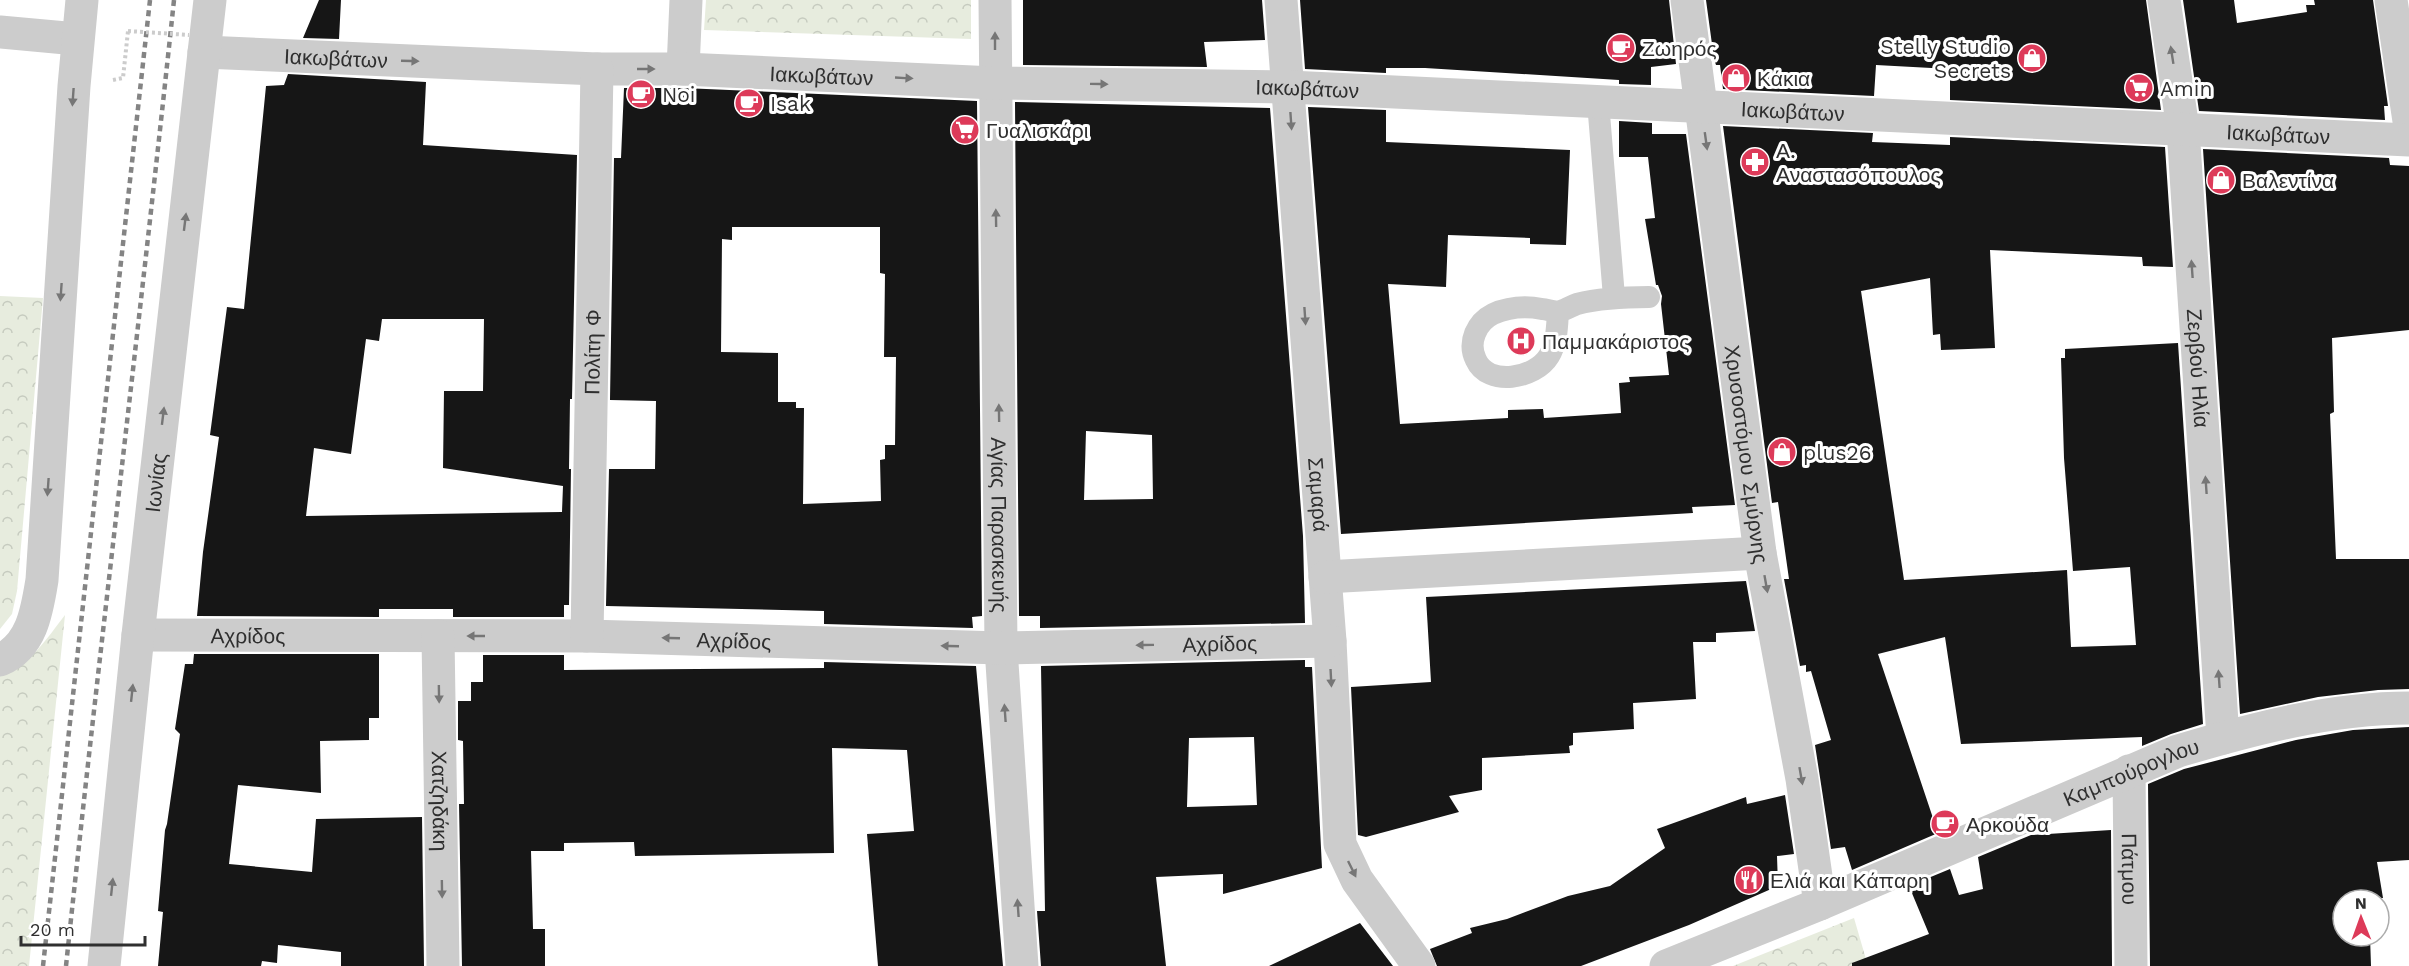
<svg xmlns="http://www.w3.org/2000/svg" width="2409" height="966" font-family="'Work Sans',sans-serif">
<style>
.park{fill:url(#park-crowns)}
.building{fill:#161616;fill-rule:evenodd}
.lines{fill:none;stroke-linecap:round;stroke-linejoin:round}
.path{stroke:#ccc;stroke-width:4;stroke-dasharray:3 3;stroke-linecap:butt}
.service{stroke:#ccc;stroke-width:22}
.pedestrian{stroke:#ccc;stroke-width:33}
.minor{stroke:#ccc;stroke-width:33}
.tertiary{stroke:#ccc;stroke-width:33}
.rail{stroke:#848484;stroke-width:4.5;stroke-dasharray:6 4.5;stroke-linecap:butt}
.path-bridge{stroke:#ccc;stroke-width:4;stroke-dasharray:3 3;stroke-linecap:butt}
.oneway{fill:#767676}
.labels{text-anchor:middle;dominant-baseline:central;stroke-width:6;stroke-linejoin:round;paint-order:stroke}
.poi-label{font-size:21px;fill:#2f2f2f;stroke:#fff;text-anchor:start}
.street-label{font-size:21px;fill:#2f2f2f;stroke:#fff}
</style>
<defs>
<pattern id="park-crowns" width="20" height="18" patternUnits="userSpaceOnUse" patternTransform="scale(1.5)"><rect width="20" height="18" fill="#e7ecde"/><path d="M2 6a3 3 0 1 1 6 0M12 15a3 3 0 1 1 6 0" fill="none" stroke="#c6cbbf"/></pattern>
</defs>
<rect width="100%" height="100%" fill="#fff"/>
<path class="park" d="M706,0H971V39L704,30Z
M0,296L43,298L17,591L12,614L0,629Z
M65,615L29,966H0V676C28,668 48,637 65,615Z
M1854,918L1868,966H1733Z"/>
<path class="building" d="M319,0H341L339,39L303,38Z
M1023,0H1262L1265,40L1204,42L1207,67L1023,65Z
M1300,0H1669L1676,64L1651,67V85L1619,84V80L1425,68H1386V73L1305,69Z
M1706,0H2146L2161,110L1950,100V69L1876,65L1874,96L1723,89L1720,65H1716L1714,59Z
M2183,0H2234L2237,23L2307,12L2306,5H2315L2314,0H2373L2388,106H2384L2385,120L2199,111Z
M288,74L426,82L423,145L577,155L572,399H570L569,469H571L569,605H564V617H453V609H379V617L197,616L203,552L219,437L210,435L227,307L244,309L266,86L284,85ZM382,319H484L483,391H444L443,468L563,486L562,512L306,516L314,448L351,454L366,339L379,341Z
M624,88H683L977,101L982,616L972,617L973,628L824,624V611L606,606L609,469H655L656,401L610,400L614,158H621ZM732,227H880V273L885,274L884,357H896L895,445H885V459L880,460L881,501L803,504L804,408H796V402H778V353L721,352L722,239L732,240Z
M1015,102L1270,108L1303,536L1305,623L1040,628V616H1019ZM1086,431L1152,435L1153,499L1084,500Z
M1308,107L1386,110V142L1570,150L1566,245L1530,244V238L1448,235L1446,287L1388,284L1400,424L1508,418V410L1543,409L1544,418L1621,413L1619,383L1630,382L1629,377L1669,375L1661,304L1662,296L1658,285H1656L1645,219L1655,218L1648,157H1619V121L1652,123V134H1686L1735,505L1692,507L1693,513L1341,534Z
M1723,126L1873,133L1872,142L1950,145V137L2165,147L2173,267L2143,266L2142,257L1990,250L1995,348L1941,350L1940,334L1933,335L1930,278L1861,291L1904,580L2067,570L2071,647L2136,645L2130,567L2073,571L2064,458L2061,358H2065V349L2178,343L2203,724L2171,734L2142,746V737L1961,744L1945,637L1878,654L1938,833L1852,870L1845,847L1831,849L1815,745L1831,740L1811,671L1806,672V665L1800,666L1784,579H1789L1778,502L1772,503Z
M2203,149L2389,158L2390,165L2409,166V330L2332,338L2334,412L2330,414L2336,559H2409V689L2378,690L2318,697L2240,714Z
M1746,581L1755,631L1716,633V642H1693L1696,699L1633,703L1634,729L1573,733V745L1569,746L1570,753L1482,758V790L1449,796L1459,812L1366,837L1358,835L1351,687L1431,682L1426,597Z
M194,654H379V718H369V740L320,741L321,793L238,785L229,864L312,872L316,819L422,817L424,966H341V952L278,945L277,963L262,961L261,966H158L163,912L158,911L165,830L167,824L180,734L175,729L185,664H193Z
M483,655H564V670L824,668V662L976,666L1003,966H878L867,834L914,831L907,750L832,748L834,853L635,856L634,842L564,843V851H531L533,929H545V966H462L459,804H464L463,741L458,740V701H471V682H483Z
M1305,660V667H1312L1322,868L1223,894V874L1156,877L1166,966H1041L1037,911H1045L1041,666ZM1254,737L1257,805L1187,807L1189,738Z
M2409,727V860L2377,862L2383,898L2343,900V936H2370L2371,966H2150L2148,784L2184,769L2296,740L2353,730Z
M1785,795L1794,854L1777,856L1778,886L1689,925L1581,966H1437L1430,949L1472,933L1470,928L1507,919L1568,896L1610,886L1665,848L1657,829L1746,797L1747,804Z
M2111,830L2112,966H1852V963L1929,934L1909,886L1950,869L1959,895L1983,889L1978,857L2031,835Z
M1360,923L1393,966H1269Z"/>
<g class="lines">
<path class="path" d="M113,80L123,78L128,31"/>
<path class="service" d="M1598,102L1614,297
M1558,312C1557,327 1557,343 1549,356C1535,379 1488,387 1476,360C1467,342 1477,322 1493,314C1509,307 1526,306 1542,309C1548,309 1555,313 1560,311C1566,310 1571,306 1577,304C1601,298 1625,297 1649,297"/>
<path class="pedestrian" d="M683,69L686,0"/>
<g class="minor">
<path id="s1" d="M995,0L1001,648L1022,966"/>
<path id="s2" d="M1281,0L1330,641L1340,844L1357,880L1419,966"/>
<path id="s3" d="M1687,0L1760,553L1802,779L1820,904"/>
<path id="s4" d="M2164,0L2183,129L2223,738"/>
<path d="M2391,0L2409,121"/>
<path d="M0,32L77,39"/>
<path id="s5" d="M204,52L597,69H683L995,83L1289,87L2409,140"/>
<path d="M1325,577L1760,553"/>
<path id="s6" d="M138,635L587,636L1001,648L1330,641"/>
<path id="s7" d="M438,636L443,966"/>
<path id="s8" d="M587,636L597,69"/>
<path d="M0,660C32,646 37,611 42,580L74,86L82,0"/>
<path id="s9" d="M2129,771L2131,966"/>
<path id="s10" d="M1666,966L1820,904L2178,751C2252,729 2331,708 2409,708"/>
</g>
<path class="tertiary" id="s11" d="M104,966L138,635L210,0"/>
<path class="rail" d="M43,966L150,0
M66,966C100,644 140,322 174,0"/>
<path class="path-bridge" d="M128,31L189,35"/>
</g>
<defs><path id="oneway-solid" d="M-6-.8H1V-3.2L6.5 0L1 3.2V.8H-6Z" transform="scale(1.5)"/></defs>
<g class="oneway">
<use href="#oneway-solid" transform="translate(995 41) rotate(-90)"/>
<use href="#oneway-solid" transform="translate(2172 55) rotate(-99)"/>
<use href="#oneway-solid" transform="translate(410 61) rotate(2)"/>
<use href="#oneway-solid" transform="translate(646 69)"/>
<use href="#oneway-solid" transform="translate(904 78) rotate(3)"/>
<use href="#oneway-solid" transform="translate(1099 84) rotate(1)"/>
<use href="#oneway-solid" transform="translate(73 97) rotate(94)"/>
<use href="#oneway-solid" transform="translate(1291 121) rotate(86)"/>
<use href="#oneway-solid" transform="translate(1706 141) rotate(82)"/>
<use href="#oneway-solid" transform="translate(996 218) rotate(-91)"/>
<use href="#oneway-solid" transform="translate(185 222) rotate(-83)"/>
<use href="#oneway-solid" transform="translate(2192 269) rotate(-94)"/>
<use href="#oneway-solid" transform="translate(61 292) rotate(94)"/>
<use href="#oneway-solid" transform="translate(1305 316) rotate(86)"/>
<use href="#oneway-solid" transform="translate(999 413) rotate(-91)"/>
<use href="#oneway-solid" transform="translate(163 416) rotate(-83)"/>
<use href="#oneway-solid" transform="translate(2206 485) rotate(-94)"/>
<use href="#oneway-solid" transform="translate(48 487) rotate(94)"/>
<use href="#oneway-solid" transform="translate(1766 584) rotate(80)"/>
<use href="#oneway-solid" transform="translate(476 636) rotate(-180)"/>
<use href="#oneway-solid" transform="translate(671 638) rotate(-178)"/>
<use href="#oneway-solid" transform="translate(1145 645) rotate(179)"/>
<use href="#oneway-solid" transform="translate(950 646) rotate(-178)"/>
<use href="#oneway-solid" transform="translate(1331 678) rotate(87)"/>
<use href="#oneway-solid" transform="translate(2219 679) rotate(-94)"/>
<use href="#oneway-solid" transform="translate(132 693) rotate(-84)"/>
<use href="#oneway-solid" transform="translate(439 694) rotate(89)"/>
<use href="#oneway-solid" transform="translate(1005 713) rotate(-94)"/>
<use href="#oneway-solid" transform="translate(1801 776) rotate(80)"/>
<use href="#oneway-solid" transform="translate(1352 869) rotate(64)"/>
<use href="#oneway-solid" transform="translate(112 887) rotate(-84)"/>
<use href="#oneway-solid" transform="translate(442 889) rotate(89)"/>
<use href="#oneway-solid" transform="translate(1018 908) rotate(-94)"/>
</g>
<defs>
<g id="cafe-disc" transform="scale(1.5)"><circle r="9.5" fill="#dd3a59" stroke="#fff"/><path d="M-5.5-4.5H6V0H3Q3 3.5 0 3.5H-2.5Q-5.5 3.5-5.5 0ZM3-3.2v2h1.7v-2ZM-6 4.5H4V6H-6Z" fill="#fff"/></g>
<g id="shop-disc" transform="scale(1.5)"><circle r="9.5" fill="#dd3a59" stroke="#fff"/><path d="M-5-2.5h2.3a2.7 3.5 0 0 1 5.4 0H5L5.5 6h-11ZM-1.5-2.5h3a1.5 2.3 0 0 0-3 0Z" fill="#fff"/></g>
<g id="supermarket-disc" transform="scale(1.5)"><circle r="9.5" fill="#dd3a59" stroke="#fff"/><path d="M-6-5.5h2.5l.6 2H6L4.5 2H-2.5L-4.4-4H-6ZM-1.5 3.2a1.3 1.3 0 1 0 .1 0ZM3 3.2a1.3 1.3 0 1 0 .1 0Z" fill="#fff"/></g>
<g id="pharmacy-disc" transform="scale(1.5)"><circle r="9.5" fill="#dd3a59" stroke="#fff"/><path d="M-2-6h4v4h4v4h-4v4h-4v-4h-4v-4h4Z" fill="#fff"/></g>
<g id="hospital-disc" transform="scale(1.5)"><circle r="9.5" fill="#dd3a59" stroke="#fff"/><path d="M-5-5h3v3.5h4V-5h3V5h-3V1.5h-4V5h-3Z" fill="#fff"/></g>
<g id="restaurant-disc" transform="scale(1.5)"><circle r="9.5" fill="#dd3a59" stroke="#fff"/><path d="M-5-6h1v4h1v-4h1v4h1v-4h1v5L-1.5 .5V6h-2V.5L-5-1ZM5-6V6H3V1.5H1.5Q1.5-4 5-6Z" fill="#fff"/></g>
</defs>
<g fill-rule="evenodd">
<use href="#cafe-disc" x="1621" y="48"/>
<use href="#shop-disc" x="2032" y="58"/>
<use href="#shop-disc" x="1736" y="78"/>
<use href="#supermarket-disc" x="2139" y="88"/>
<use href="#cafe-disc" x="641" y="94"/>
<use href="#cafe-disc" x="749" y="103"/>
<use href="#supermarket-disc" x="965" y="130"/>
<use href="#pharmacy-disc" x="1755" y="162"/>
<use href="#shop-disc" x="2221" y="180"/>
<use href="#hospital-disc" x="1521" y="341"/>
<use href="#shop-disc" x="1782" y="452"/>
<use href="#cafe-disc" x="1945" y="824"/>
<use href="#restaurant-disc" x="1749" y="880"/>
</g>
<g class="labels">
<g class="poi-label">
<text x="2011" y="46" text-anchor="end">Stelly Studio<tspan x="2011" dy="24">Secrets</tspan></text>
<text x="1642" y="48">Ζωηρός</text>
<text x="1757" y="78">Κάκια</text>
<text x="2160" y="88">Amin</text>
<text x="662" y="94">Noi</text>
<text x="770" y="103">Isak</text>
<text x="986" y="130">Γυαλισκάρι</text>
<text x="1776" y="150">Α.<tspan x="1776" dy="24">Αναστασόπουλος</tspan></text>
<text x="2242" y="180">Βαλεντίνα</text>
<text x="1542" y="341">Παμμακάριστος</text>
<text x="1803" y="452">plus26</text>
<text x="1966" y="824">Αρκούδα</text>
<text x="1770" y="880">Ελιά και Κάπαρη</text>
</g>
<g class="street-label">
<text stroke="none"><textPath href="#s5" startOffset="132">Ιακωβάτων</textPath></text>
<text stroke="none"><textPath href="#s5" startOffset="618">Ιακωβάτων</textPath></text>
<text stroke="none"><textPath href="#s5" startOffset="1104">Ιακωβάτων</textPath></text>
<text stroke="none"><textPath href="#s5" startOffset="1590">Ιακωβάτων</textPath></text>
<text stroke="none"><textPath href="#s5" startOffset="2076">Ιακωβάτων</textPath></text>
<text stroke="none"><textPath href="#s8" startOffset="284">Πολίτη Φ</textPath></text>
<text stroke="none"><textPath href="#s4" startOffset="370">Ζερβού Ηλία</textPath></text>
<text stroke="none"><textPath href="#s3" startOffset="458">Χρυσοστόμου Σμύρνης</textPath></text>
<text stroke="none"><textPath href="#s11" startOffset="486">Ιωνίας</textPath></text>
<text stroke="none"><textPath href="#s2" startOffset="496">Σαμαρά</textPath></text>
<text stroke="none"><textPath href="#s1" startOffset="525">Αγίας Παρασκευής</textPath></text>
<text stroke="none"><textPath href="#s6" startOffset="110">Αχρίδος</textPath></text>
<text stroke="none"><textPath href="#s6" startOffset="596">Αχρίδος</textPath></text>
<text stroke="none"><textPath href="#s6" startOffset="1082">Αχρίδος</textPath></text>
<text stroke="none"><textPath href="#s10" startOffset="504">Καμπούρογλου</textPath></text>
<text stroke="none"><textPath href="#s7" startOffset="165">Χατζηδάκη</textPath></text>
<text stroke="none"><textPath href="#s9" startOffset="98">Πάτμου</textPath></text>
</g>
</g>
<g transform="translate(2361 918) rotate(359)"><circle r="28" fill="#ffffff" stroke="#acacac" stroke-width="1.5"/>
<path d="M0-4.5L10 22L0 15L-10 22Z" fill="#dd3a59"/>
<text y="-9" font-size="16" font-weight="bold" text-anchor="middle" fill="#2f2f2f">N</text>
</g>
<path d="M21 936v9h124v-9" fill="none" stroke="#2f2f2f" stroke-width="3"/>
<text x="30" y="936" font-size="18" fill="#2f2f2f" stroke="#ffffff" stroke-width="4.5" paint-order="stroke">20 m</text>
</svg>
